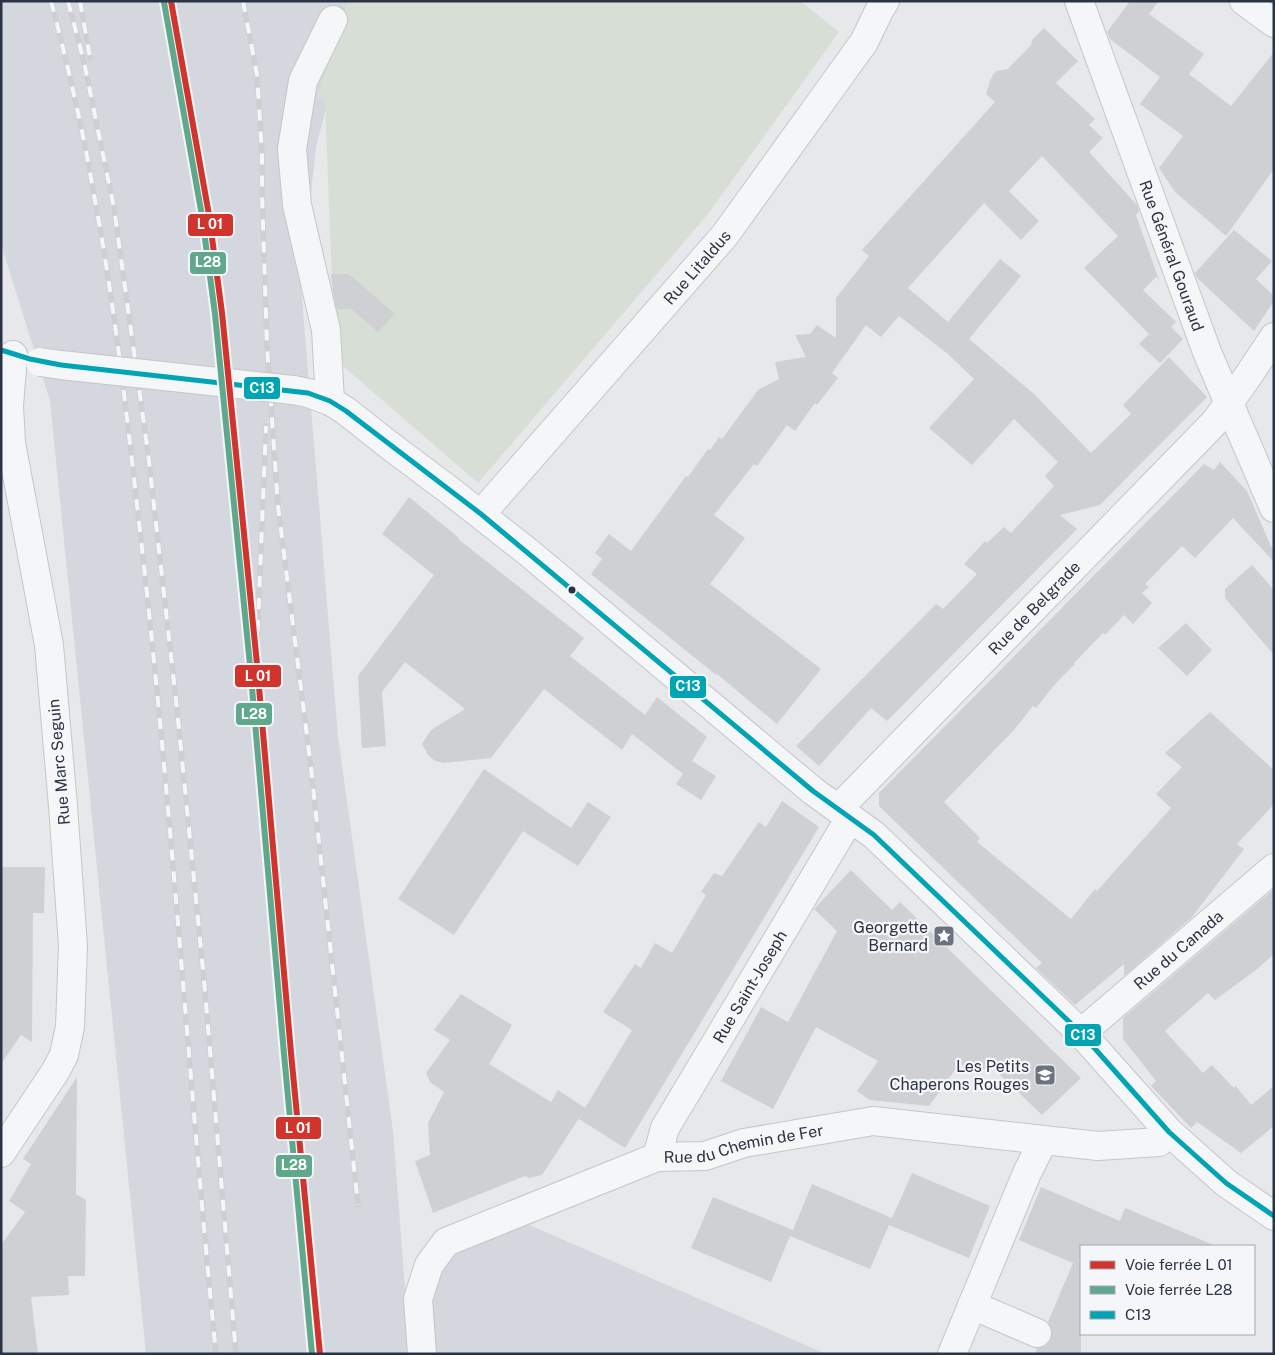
<svg xmlns="http://www.w3.org/2000/svg" width="1275" height="1355" font-family="'Public Sans',sans-serif">
<style>
.built{fill:#d4d7dd}
.green{fill:#d6ded6}
.building{fill:#ced0d3}
.lines{fill:none;stroke-linecap:round;stroke-linejoin:round}
.minor-casing{stroke:#c4c6c8;stroke-width:30}
.minor{stroke:#f5f6f7;stroke-width:28}
.rail-casing{stroke:#cecfd2;stroke-width:5.5}
.rail{stroke:#f4f6f9;stroke-width:4;stroke-dasharray:11;stroke-linecap:butt}
.minor-bridge-casing{stroke:#c4c6c8;stroke-width:30;stroke-linecap:butt}
.minor-bridge{stroke:#f5f6f7;stroke-width:28}
.bus-1-casing{stroke:#f4f6f9;stroke-width:9}
.bus-1{stroke:#00a4b2;stroke-width:5}
.rail-1-casing{stroke:#f4f6f9;stroke-width:10}
.rail-2-casing{stroke:#f4f6f9;stroke-width:10}
.rail-1{stroke:#d1342d;stroke-width:6}
.rail-2{stroke:#60a88c;stroke-width:6}
.bus-dot{fill:#2b3445;stroke:#f4f6f9;stroke-width:2}
.labels{text-anchor:middle;dominant-baseline:central;stroke-width:4.5;stroke-linejoin:round;paint-order:stroke}
.street-label{font-size:16px;fill:#2b3445;stroke:#f4f6f9}
.poi-label{font-size:16px;fill:#2b3445;stroke:#f4f6f9;text-anchor:end}
.line-badge{stroke:#f4f6f9;stroke-width:2}
.badge-label{font-size:14px;text-anchor:middle;font-weight:bold;fill:#fff}
</style>
<rect width="100%" height="100%" fill="#e6e8ea"/>
<path class="built" d="M1,1H354L316,147L301,286L338,737L393,1131L410,1354H146L50,401L1,244Z
M520,1221L826,1354H428L423,1301L453,1248Z"/>
<path class="green" d="M348,1H800L839,32L708,214L478,483L335,359L325,101L317,97Z"/>
<path class="building" d="M1130,1H1159L1149,14L1204,54L1189,74L1231,106L1274,52V169L1226,236L1175,192L1159,168L1183,136L1140,104L1160,77L1110,39L1107,32Z
M1044,28L1078,61L1056,83L1095,119L1089,125L1103,138L1089,152L1137,205L1139,211L1136,215L1159,280L1156,277L1143,290L1176,322L1171,327L1183,339L1160,363L1139,344L1149,334L1084,268L1118,236L1042,156L1009,191L1039,221L1021,240L984,203L908,288L948,322L1000,259L1021,276L969,339L1034,394L1091,453L1131,414L1123,405L1169,357L1207,397L1100,505L1060,515L1077,529L887,721L871,708L819,766L796,746L936,604L943,609L977,574L964,564L985,541L987,543L1004,527L1011,533L1054,486L1045,476L1058,462L1014,419L972,465L929,428L974,379L948,354L899,316L881,337L866,325L832,373L838,378L817,405L815,403L795,431L787,425L757,466L754,464L714,515L745,538L710,584L821,669L777,724L717,674L716,675L591,574L602,559L595,553L609,534L631,551L686,476L688,477L708,449L710,450L719,437L722,439L758,390L779,379L775,362L806,357L795,335L810,334L817,325L836,338V298L869,256L862,250L995,102L986,94L990,81L993,74L997,71L1008,69L1031,45L1032,40Z
M1234,230L1272,261L1256,279L1274,296V301L1254,331L1197,278L1195,273Z
M331,274H349L395,314L378,332L351,309H337L332,285Z
M1220,462L1247,491L1274,553V562L1233,518L1195,558L1182,546L1145,584L1149,587L1142,593L1152,603L1133,624L1124,615L1105,635L1103,633L1074,663L1075,664L1056,683L1036,708L1033,706L1013,731L944,802L980,838L977,842L1071,919L1095,889L1097,891L1171,808L1156,794L1182,767L1165,753L1210,712L1274,770V804L1237,844L1244,849L1192,917L1124,976V964L1075,1005L1036,968L1042,963L879,806V793L1204,464L1214,470Z
M409,497L459,538L458,539L584,638L570,656L645,715L657,697L707,737L692,761L716,776L701,800L676,784L683,774L632,734L622,750L544,689L491,758L444,763L435,761L428,755L422,744L431,730L465,709L405,662L382,692L386,746L362,748L358,676L434,575L382,534Z
M1252,565L1274,590V655L1225,598V589Z
M1186,623L1212,650L1187,676L1158,648Z
M484,769L571,828L588,802L611,817L578,866L523,831L454,935L398,899Z
M782,801L819,827L625,1148L579,1119L583,1112L542,1175L529,1178L525,1176L433,1213L415,1161L430,1155L428,1123L444,1092L430,1082L426,1073L450,1040L434,1030L461,994L512,1025L489,1064L551,1102L558,1090L585,1108L632,1030L603,1012L635,964L641,968L655,943L672,953L706,895L701,892L714,873L722,876L759,822L766,827Z
M1,867H45L44,913H33L32,1042L21,1035L1,1064Z
M851,870L892,910L900,902L1081,1078L1042,1115L989,1064L979,1074L972,1068L969,1071L960,1063L929,1106L870,1100L857,1091L878,1061L816,1027L773,1109L721,1081L761,1007L788,1022L837,931L814,909Z
M1274,889V954L1256,970L1215,1000L1208,993L1165,1031L1203,1073L1212,1065L1234,1088L1236,1086L1251,1105L1274,1086V1126L1241,1153L1197,1122L1191,1128L1151,1086L1156,1081L1123,1039V1018Z
M77,1077L76,1194L86,1200L85,1276H68L69,1295L31,1297L38,1354H1V1245L25,1212L9,1201L31,1164L23,1159Z
M912,1173L990,1206L969,1258L889,1225Z
M812,1184L892,1218L870,1269L790,1236L771,1282L691,1248L713,1197L793,1230Z
M1041,1187L1120,1221L1125,1208L1216,1246H1081V1354H1035L1037,1348L1046,1346L1051,1339L1052,1331L1048,1322L1073,1263L1019,1240Z"/>
<g class="lines">
<g class="minor-casing">
<g id="minor">
<path id="s1" d="M1079,1L1207,352L1274,508"/>
<path d="M1244,1L1274,23"/>
<path d="M293,390L308,393L330,401L346,411L389,445L449,490L528,552L813,791L874,835L1081,1033L1169,1132L1226,1183L1274,1216"/>
<path d="M330,401L326,330L297,205L292,149L303,81L333,20"/>
<path id="s2" d="M481,514L725,235L864,42L880,9L885,1"/>
<path id="s3" d="M838,809L1215,422L1246,379L1274,337"/>
<path id="s4" d="M1081,1033L1274,868"/>
<path d="M1,1153L55,1072L64,1055L70,1027L73,946L63,806L49,645L11,443L9,406L13,355"/>
<path id="s5" d="M657,1157L665,1128L850,818"/>
<path d="M972,1305L1037,1333"/>
<path id="s6" d="M422,1354L418,1299L429,1265L446,1242L657,1157L705,1156L744,1143L873,1121L1098,1146L1159,1142L1169,1132"/>
<path d="M952,1354L1027,1173L1043,1141"/>
</g>
</g>
<use href="#minor" class="minor"/>
<g class="rail-casing">
<path id="rail" d="M51,1C68,66 83,130 94,195C114,301 126,408 138,514C171,794 188,1074 216,1354
M68,1L84,62L114,208L148,453L177,709L204,980L236,1354
M80,1L90,58
M243,1L257,75L262,153V194L267,346L278,506L311,768L358,1205
M255,697L266,426"/>
</g>
<use href="#rail" class="rail"/>
<g class="minor-bridge-casing">
<path id="minor-bridge" d="M40,362L61,365L293,390"/>
</g>
<use href="#minor-bridge" class="minor-bridge"/>
<g class="bus-1-casing">
<path id="bus-1" d="M1,350L30,359L61,365L308,393L330,401L346,411L481,514L813,791L874,835L1081,1033L1169,1132L1226,1183L1274,1216"/>
</g>
<use href="#bus-1" class="bus-1"/>
<g class="rail-1-casing">
<path id="rail-1" d="M171,1L209,215L222,313L257,664L291,1053L320,1354"/>
</g>
<g class="rail-2-casing">
<path id="rail-2" d="M164,2L202,216L215,314L250,665L284,1054L312,1354"/>
</g>
<use href="#rail-1" class="rail-1"/>
<use href="#rail-2" class="rail-2"/>
</g>
<defs>
<g id="sight-square" transform="scale(1.125)"><rect x="-9" y="-9" width="18" height="18" rx="4" fill="#6c737f" stroke="#f4f6f9"/><path d="M0-6L1.8-2.2L6-1.7L2.9 1.2L3.7 5.4L0 3.3L-3.7 5.4L-2.9 1.2L-6-1.7L-1.8-2.2Z" fill="#fff"/></g>
<g id="school-square" transform="scale(1.125)"><rect x="-9" y="-9" width="18" height="18" rx="4" fill="#6c737f" stroke="#f4f6f9"/><path d="M0-5L7-2L0 1L-7-2ZM-4 1L0 2.5L4 1V4Q0 6-4 4Z" fill="#fff"/></g>
</defs>
<g fill-rule="evenodd">
<use href="#sight-square" x="944" y="936"/>
<use href="#school-square" x="1045" y="1075"/>
</g>
<circle class="bus-dot" cx="572" cy="590" r="4.5"/>
<g class="labels">
<g class="street-label">
<text stroke="none"><textPath href="#s1" startOffset="271">Rue Général Gouraud</textPath></text>
<text stroke="none"><textPath href="#s2" startOffset="328">Rue Litaldus</textPath></text>
<text stroke="none"><textPath href="#s3" startOffset="281">Rue de Belgrade</textPath></text>
<text transform="translate(59 762) rotate(-95)">Rue Marc Seguin</text>
<text stroke="none"><textPath href="#s4" startOffset="128">Rue du Canada</textPath></text>
<text stroke="none"><textPath href="#s5" startOffset="195">Rue Saint-Joseph</textPath></text>
<text stroke="none"><textPath href="#s6" startOffset="435">Rue du Chemin de Fer</textPath></text>
</g>
<g class="poi-label">
<text x="928" y="927">Georgette<tspan x="928" dy="18">Bernard</tspan></text>
<text x="1029" y="1066">Les Petits<tspan x="1029" dy="18">Chaperons Rouges</tspan></text>
</g>
</g>
<g class="line-badge">
<rect x="187" y="213" width="47" height="24" rx="5" fill="#d1342d"/>
<rect x="189" y="251" width="38" height="24" rx="5" fill="#60a88c"/>
<rect x="243" y="376" width="38" height="24" rx="5" fill="#00a4b2"/>
<rect x="234" y="664" width="48" height="24" rx="5" fill="#d1342d"/>
<rect x="669" y="675" width="38" height="24" rx="5" fill="#00a4b2"/>
<rect x="235" y="702" width="38" height="24" rx="5" fill="#60a88c"/>
<rect x="1064" y="1023" width="38" height="24" rx="5" fill="#00a4b2"/>
<rect x="275" y="1116" width="47" height="24" rx="5" fill="#d1342d"/>
<rect x="275" y="1154" width="38" height="24" rx="5" fill="#60a88c"/>
</g>
<g class="badge-label">
<text x="210" y="229">L 01</text>
<text x="208" y="267">L28</text>
<text x="262" y="393">C13</text>
<text x="258" y="681">L 01</text>
<text x="688" y="691">C13</text>
<text x="254" y="719">L28</text>
<text x="1083" y="1040">C13</text>
<text x="298" y="1133">L 01</text>
<text x="294" y="1170">L28</text>
</g>
<rect width="1275" height="1355" fill="none" stroke="#2b3445" stroke-width="5"/>
<rect x="1080" y="1245" width="175" height="90" fill="#f4f6f9" stroke="#a4a8b1"/>
<rect x="1090" y="1261" width="25" height="8" fill="#d1342d" stroke="#a4a8b1"/>
<text x="1125" y="1270" font-size="15" fill="#2b3445">Voie ferrée L 01</text>
<rect x="1090" y="1286" width="25" height="8" fill="#60a88c" stroke="#a4a8b1"/>
<text x="1125" y="1295" font-size="15" fill="#2b3445">Voie ferrée L28</text>
<rect x="1090" y="1311" width="25" height="8" fill="#00a4b2" stroke="#a4a8b1"/>
<text x="1125" y="1320" font-size="15" fill="#2b3445">C13</text>
</svg>
